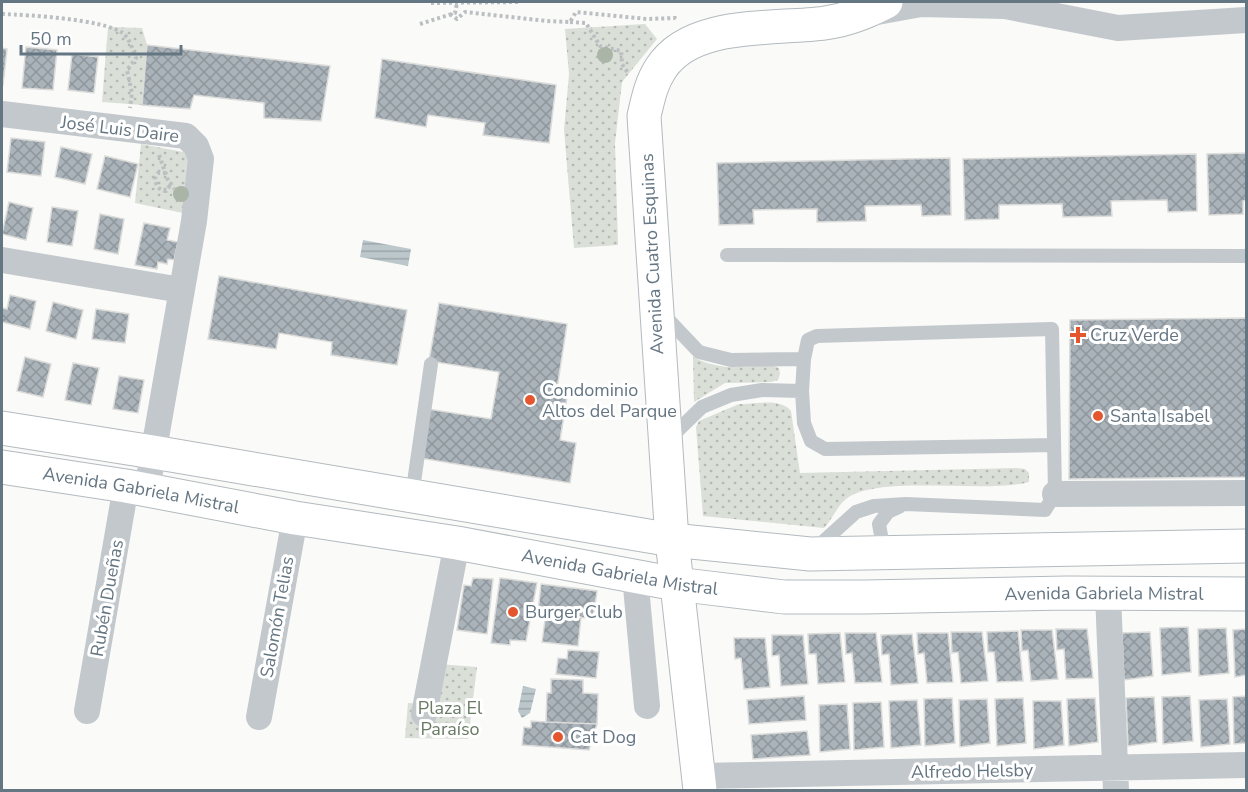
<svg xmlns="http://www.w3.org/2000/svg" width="1248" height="792" font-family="'Nunito Sans',sans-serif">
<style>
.green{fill:url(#green-dots)}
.water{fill:url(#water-rules)}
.building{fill:url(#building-cross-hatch);stroke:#dcdcda;stroke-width:1.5}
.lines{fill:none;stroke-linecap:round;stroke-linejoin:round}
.secondary-casing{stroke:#b3babf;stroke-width:35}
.path{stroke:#bbbfc2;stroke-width:4;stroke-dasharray:3 3;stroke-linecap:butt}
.lane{stroke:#c3c8cc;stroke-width:14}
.street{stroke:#c3c8cc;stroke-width:26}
.secondary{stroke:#fff;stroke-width:33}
.tree{fill:#aab4a7}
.poi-dot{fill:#e4572e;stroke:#fff;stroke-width:2}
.labels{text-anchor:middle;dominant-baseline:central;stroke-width:6;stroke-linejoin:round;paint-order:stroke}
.street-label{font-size:18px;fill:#657683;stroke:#fff}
.poi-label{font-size:18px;fill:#657683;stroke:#fff;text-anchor:start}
.park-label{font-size:18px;fill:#687a64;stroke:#fff}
</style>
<defs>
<pattern id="green-dots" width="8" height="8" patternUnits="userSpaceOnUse" patternTransform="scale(1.5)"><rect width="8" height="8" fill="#dadfd7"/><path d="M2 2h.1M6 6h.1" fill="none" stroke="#b4b9b4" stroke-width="1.8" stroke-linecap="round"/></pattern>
<pattern id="water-rules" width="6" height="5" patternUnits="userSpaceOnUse" patternTransform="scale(1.5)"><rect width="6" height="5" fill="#bbc7cb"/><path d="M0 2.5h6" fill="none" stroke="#9ca6aa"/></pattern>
<pattern id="building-cross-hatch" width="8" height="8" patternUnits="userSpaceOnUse" patternTransform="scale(1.5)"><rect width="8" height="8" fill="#aab3b9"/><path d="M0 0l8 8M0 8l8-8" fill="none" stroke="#8e969c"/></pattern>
</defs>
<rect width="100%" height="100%" fill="#fafaf8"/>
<path class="green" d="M645,24L657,39L622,82L615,143L618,245L574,248L564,130L569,74L565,29Z
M108,27L142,28L147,45L142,105L102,102Z
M141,144L184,152L191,164L183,213L135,203Z
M693,357C720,371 742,367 772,365L779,368L780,374L778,380L771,382L725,383L694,402Z
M739,404C754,404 781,398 791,411L800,473L1017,468L1025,469L1029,473V482C985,494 878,474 846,499C837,506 832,520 824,528L703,516L696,427L699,421Z
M438,664L477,667L468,739L405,738L408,703L434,705Z"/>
<path class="water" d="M363,240L411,249L408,266L360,257Z
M523,686L536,689L530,713L522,718L518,711Z"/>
<path class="building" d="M147,45L330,66L321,121L264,118V103L194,95L190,109L142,105Z
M26,47L57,50L53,90L22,88Z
M2,48L7,49L3,85H2Z
M72,54L98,57L94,93L68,90Z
M382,59L556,85L549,143L483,135L485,123L428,115L426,127L375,118Z
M11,138L45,142L41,176L7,172Z
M61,147L92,154L85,184L55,177Z
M1246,153V200L1243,201V214L1209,215L1207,154Z
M1196,154L1197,211L1168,212L1167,200L1111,201L1112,216L1063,217L1062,204L999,205V219L965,220L963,159Z
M105,156L138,164L130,197L97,189Z
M950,158L951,215L922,216L921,205L865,206L866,221L817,222V209L753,210L754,224L719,225L717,163Z
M9,202L33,208L26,240L2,234Z
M52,207L78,211L72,246L47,242Z
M100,214L124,219L118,254L94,249Z
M144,223L170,228L167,240L178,242L174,260L168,259L167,264L158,262L157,269L135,265Z
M219,276L407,310L397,365L331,355L332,342L279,333L276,349L208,339Z
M10,295L36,301L30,329L2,322V308L7,309Z
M53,302L83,310L76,339L46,331Z
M439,303L567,324L557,389L568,391L560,440L576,443L570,483L420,458L428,409L491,419L499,372L429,361Z
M96,309L129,314L125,343L92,339Z
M1246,318V477L1069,479L1070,320Z
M25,357L51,364L43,397L17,391Z
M73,363L99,368L91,405L65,400Z
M119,376L144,380L138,413L113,409Z
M473,578L493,579L487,634L457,630L464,585L471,586Z
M500,578L537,583L526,641L510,640V645L491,643Z
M541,584L597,591L593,619L538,612Z
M546,613L581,617L578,646L542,642Z
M1188,627L1191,672L1162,675L1160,628Z
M1226,628L1229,673L1199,676L1198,629Z
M1056,629H1087L1093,678L1066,679L1064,649L1057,650Z
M1246,629V675L1235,677L1233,630Z
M1021,630H1052L1058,679L1031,681L1028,650L1022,651Z
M1018,631L1023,681L997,682L994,652H988L987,632Z
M951,632H982L988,681L961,683L958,652L952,653Z
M1150,632L1153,676L1124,680L1122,633Z
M840,633L845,682L818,684L816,654H809L808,634Z
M845,633H876L882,682L855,683L852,653L846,654Z
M917,633H948L953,682L927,683L924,653L918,654Z
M912,634L918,683L891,685L889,654L882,655L881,635Z
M772,635H803L808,684L781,686L779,655L772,656Z
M734,638H765L770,687L744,689L741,658L735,659Z
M568,650L599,652L596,678L556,674L558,658L567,659Z
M551,679L583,680V693L598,694L597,724L546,722L547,693H551Z
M804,696L806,720L749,724L747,700Z
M1190,696L1193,741L1163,744L1162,697Z
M1246,696V743L1234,744L1233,697Z
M1154,697L1157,742L1128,746L1126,698Z
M952,698L955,743L925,746L924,699Z
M1023,698L1026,743L997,746L995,699Z
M1095,698L1098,742L1069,746L1067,699Z
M987,699L990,743L960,747L959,700Z
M1227,699L1230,744L1201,747L1199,700Z
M917,700L921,745L891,748L889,701Z
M1033,701H1061L1064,745L1034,749Z
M881,702L884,747L854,750L853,703Z
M847,704L850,749L820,752L819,705Z
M531,721L546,722L597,724L589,750L522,745L524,727L531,728Z
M807,731L810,755L753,759L751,735Z"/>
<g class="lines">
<g class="secondary-casing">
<g id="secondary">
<path d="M2,428L153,452L672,540L810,554L1246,546"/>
<path id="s1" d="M2,467L126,486L295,518L457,543L676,584L784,597H865L1067,593L1246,594"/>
<path d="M700,790L672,540L644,116C648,99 651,83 661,68C692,20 775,30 825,23C848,20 866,12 886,2"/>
</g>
</g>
<path class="path" d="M431,3L519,2
M2,14C29,15 101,19 123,33C129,38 133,50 136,58L127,70L132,93L130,108
M450,14L457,19L465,12L547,21L570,22L576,12L647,19L675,18L678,20
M570,22L586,23L600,46L621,51L622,64L628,73
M420,24L455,13L457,3
M159,155L168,180L174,189
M166,173H158L155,178C156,185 158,190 166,191L171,184"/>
<path class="lane" d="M727,255L1246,256
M663,314L699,352L731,360L804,359L808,340L817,336L1052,329L1055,494L1045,510L906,504L874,506L856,512L815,549
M802,391L804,359
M670,438L702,407L731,395L762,390L802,391L804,423L811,441L825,449L1054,445
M412,496L431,364
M889,550L882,541L879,524L888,512L899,507"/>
<path class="street" d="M866,14L921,4L1005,6L1118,28L1246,20
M2,114L186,136L196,146L201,159L194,221L147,489
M2,260L181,290
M1055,494L1246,493
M635,576L647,706
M1108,594L1116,790
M87,711L126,486
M424,714L457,543
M259,717L295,518
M697,776L1246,765"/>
<use href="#secondary" class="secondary"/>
</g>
<g class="tree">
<circle cx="605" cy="55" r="8"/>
<circle cx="181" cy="194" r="8"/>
</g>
<g class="poi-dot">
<path d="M1075 326h6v6h6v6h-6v6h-6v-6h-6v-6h6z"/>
<circle cx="530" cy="400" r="6"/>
<circle cx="1098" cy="416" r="6"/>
<circle cx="513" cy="612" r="6"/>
<circle cx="558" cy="737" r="6"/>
</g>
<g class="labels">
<g class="street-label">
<text transform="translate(120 129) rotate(7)">José Luis Daire</text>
<text transform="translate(652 254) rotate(-93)">Avenida Cuatro Esquinas</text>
<text stroke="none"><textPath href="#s1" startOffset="141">Avenida Gabriela Mistral</textPath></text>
<text stroke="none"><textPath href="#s1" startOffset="627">Avenida Gabriela Mistral</textPath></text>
<text stroke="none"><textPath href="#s1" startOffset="1113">Avenida Gabriela Mistral</textPath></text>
<text transform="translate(107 598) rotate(-80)">Rubén Dueñas</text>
<text transform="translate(277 617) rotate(-80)">Salomón Telias</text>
<text transform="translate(972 771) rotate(-1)">Alfredo Helsby</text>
</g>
<g class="poi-label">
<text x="1090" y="335">Cruz Verde</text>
<text x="542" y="390">Condominio<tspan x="542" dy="21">Altos del Parque</tspan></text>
<text x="1110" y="416">Santa Isabel</text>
<text x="525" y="612">Burger Club</text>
<text x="570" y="737">Cat Dog</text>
</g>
<g class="park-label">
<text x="450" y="708">Plaza El<tspan x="450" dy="21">Paraíso</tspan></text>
</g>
</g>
<rect width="1248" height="792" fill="none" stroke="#657683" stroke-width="6"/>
<path d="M21 45v9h160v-9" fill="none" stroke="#657683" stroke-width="3"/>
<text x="30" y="45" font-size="18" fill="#657683" stroke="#ffffff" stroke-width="4.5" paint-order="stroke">50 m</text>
</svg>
